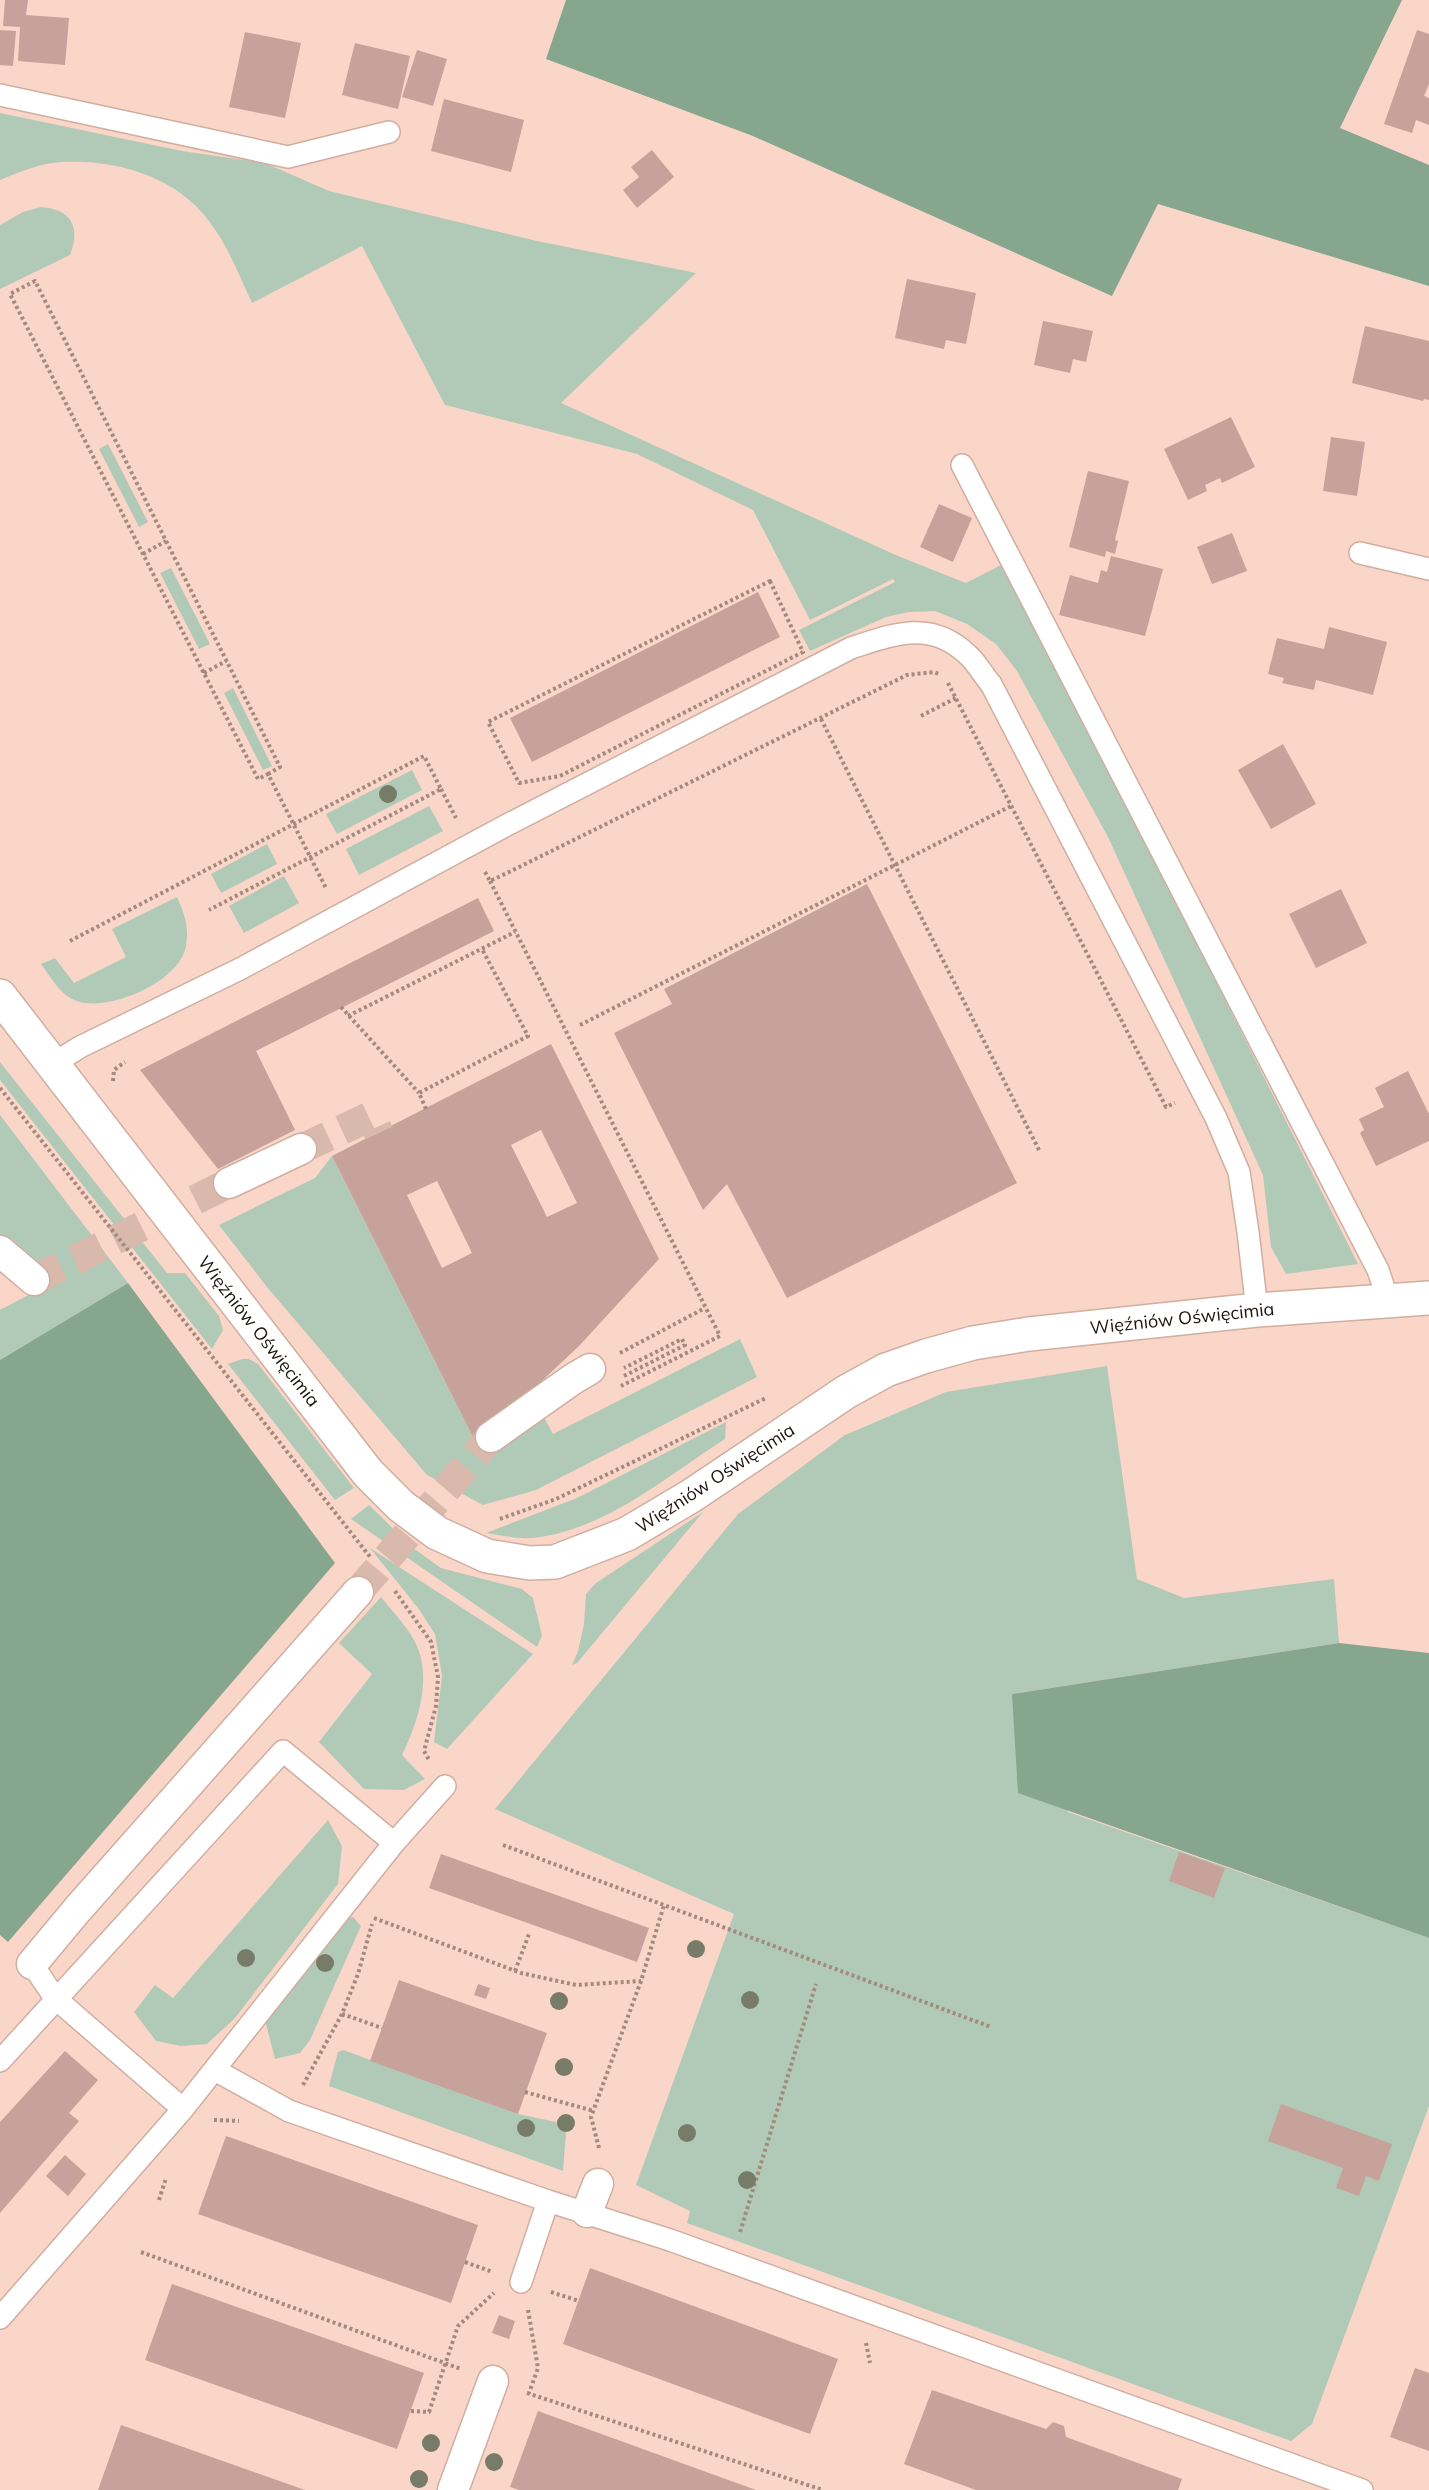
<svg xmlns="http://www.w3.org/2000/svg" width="1429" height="2490" font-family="Mulish,sans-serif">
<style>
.green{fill:#b1cab7}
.forest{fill:#86a68e}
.building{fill:#c6a29b;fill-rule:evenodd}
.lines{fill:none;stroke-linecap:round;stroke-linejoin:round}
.pedestrian-tunnel{stroke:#d9b9ac;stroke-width:30;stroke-dasharray:30 15;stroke-linecap:butt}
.service-casing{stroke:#d0aea1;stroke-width:24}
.pedestrian-casing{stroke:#d0aea1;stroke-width:33}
.tertiary-casing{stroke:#d0aea1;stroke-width:36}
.path{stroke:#a3897e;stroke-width:4;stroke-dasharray:3 3;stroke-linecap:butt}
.service{stroke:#fff;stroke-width:21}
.pedestrian{stroke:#fff;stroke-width:30}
.tertiary{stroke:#fff;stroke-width:33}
.tree{fill:#777c69}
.labels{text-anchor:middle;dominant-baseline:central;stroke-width:4.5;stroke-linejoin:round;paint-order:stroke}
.street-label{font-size:18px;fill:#1e130e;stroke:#fff}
</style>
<rect width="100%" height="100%" fill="#fad6c8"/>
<path class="green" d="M0,113L182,151L265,163L329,191L537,241L696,273L561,403L898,556L966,583L1005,563L1358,1264L1286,1274L1271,1247L1263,1175L1108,837L1017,671L996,644L967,624L935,611L909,612L886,617L810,651L799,630L895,582L893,579L810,620L753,510L637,454L445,405L362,246L252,303C239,275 228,246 209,221C176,176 115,159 62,162C41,163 19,172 0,180Z
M41,207C71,209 81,227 70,255L0,289V225L23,212Z
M108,444L148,522L139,527L99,449Z
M171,568L210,644L199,649L160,573Z
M233,688L272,766L263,770L224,693Z
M412,770L422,790L337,834L326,814Z
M429,806L443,831L359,875L346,849Z
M267,844L277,864L221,893L211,874Z
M284,876L299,903L244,933L229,906Z
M177,897C185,914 190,930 185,950C175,983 112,1010 80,1002C61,997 52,979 41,964L55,958L74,983L126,957L112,929Z
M0,1062L167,1273H185L219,1316L223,1330L212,1349L0,1080Z
M0,1115L128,1283L0,1360V1310L55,1281L0,1236Z
M332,1156L476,1443L540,1410L553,1434L740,1339L757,1377L536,1490L483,1505L427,1475L267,1287L219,1225L315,1178Z
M242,1359H249L258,1364L354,1488L335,1500L228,1364Z
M1107,1366L1137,1579L1184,1598L1334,1579L1339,1643L1012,1694L1068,1812L1429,1938V2106L1312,2424L1291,2441L687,2223L690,2211L636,2185L734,1914L495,1809L738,1514L845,1435L946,1392Z
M726,1422L725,1439C666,1477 604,1531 532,1538C517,1539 500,1535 486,1533L577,1498Z
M369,1505L413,1548L441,1568L522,1589L533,1598L542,1636L537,1647L351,1519Z
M703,1512L577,1663L572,1665L578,1651L584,1624L586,1594L596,1583Z
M370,1548L533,1654L447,1749L434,1742L442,1676L435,1634L418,1608Z
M381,1597C392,1611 407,1626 415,1642C433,1676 418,1723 402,1755L425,1779L404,1790L364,1789L319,1742L372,1674L339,1643Z
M328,1820L342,1846L338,1884L235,2018L207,2044L181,2046L156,2041L134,2012L155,1985L173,1998Z
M353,1917L361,1926L310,2040L300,2053L275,2059L265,2020L342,1919Z
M343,2050L518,2114L556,2122L566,2133L563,2171L329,2086L338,2052Z"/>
<path class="forest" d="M566,0H1402L1340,128L1429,165V286L1158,204L1112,296L753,136L546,59Z
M128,1283L335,1563L8,1942L0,1935V1360Z
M1339,1643L1429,1653V1938L1018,1793L1012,1694Z"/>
<path class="building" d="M5,0H28L26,15L69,18L65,65L18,61L20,27L3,26Z
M0,30L16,31L13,66L0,65Z
M1417,30L1429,34V84L1424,96L1429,98V125L1416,120L1412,133L1384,124Z
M245,32L301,43L285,118L229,107Z
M355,43L410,56L398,109L342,95Z
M417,50L447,59L433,106L402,97Z
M444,99L524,120L511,172L431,151Z
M652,150L674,177L637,208L623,190L639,177L631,167Z
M907,279L976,293L966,344L946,340L944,349L895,338Z
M1043,321L1093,331L1086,362L1073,359L1070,373L1034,365Z
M1365,326L1429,341V400L1424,399L1423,401L1352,383Z
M1231,417L1255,467L1222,483L1220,478L1205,485L1207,491L1188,500L1164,449Z
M1331,437L1365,442L1357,496L1323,491Z
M1088,471L1129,481L1115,540L1118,541L1115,554L1106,551L1105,557L1069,547Z
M939,504L972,518L953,562L920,547Z
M1232,533L1247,571L1212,584L1197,547Z
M1111,556L1163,569L1145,636L1059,615L1070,575L1098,583L1101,570L1107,572Z
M758,592L780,637L532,762L510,718Z
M1329,627L1387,642L1373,695L1316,680L1314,690L1282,683L1284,678L1268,674L1277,638L1324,649Z
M1283,744L1316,804L1271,829L1238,770Z
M867,884L1017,1183L787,1298L727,1184L703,1210L614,1033L672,1004L664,989Z
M1341,889L1367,943L1316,968L1289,914Z
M478,898L494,931L256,1051L295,1130L218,1169L140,1070Z
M551,1044L659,1259L579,1346L476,1443L332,1156ZM541,1130L577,1203L547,1217L511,1145ZM437,1181L472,1253L442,1268L407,1195Z
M1408,1071L1429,1114V1141L1376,1166L1360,1133L1364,1130L1359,1119L1384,1107L1375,1088Z
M1179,1852L1225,1868L1214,1898L1169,1881Z
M441,1854L649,1928L637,1962L429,1888Z
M399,1980L547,2033L518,2114L370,2061Z
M478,1984L490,1988L486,1999L474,1995Z
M65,2051L98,2080L69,2113L79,2121L0,2213V2122Z
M1281,2104L1392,2144L1379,2181L1366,2176L1359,2196L1336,2188L1343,2168L1268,2141Z
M226,2136L478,2225L451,2303L198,2214Z
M65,2155L86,2174L68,2196L46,2176Z
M590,2268L838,2359L810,2434L563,2344Z
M172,2284L424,2373L397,2449L145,2360Z
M499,2315L515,2321L509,2339L492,2333Z
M1415,2368L1429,2373V2451L1390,2437Z
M932,2390L1046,2429L1053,2422L1064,2426L1066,2437L1182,2479L1178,2490H976L904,2464Z
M538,2411L756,2490H519L510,2487Z
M121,2425L305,2490H98Z"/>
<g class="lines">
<path class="pedestrian-tunnel" d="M301,1149L371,1116L379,1133
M34,1280L229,1183
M358,1592L491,1437"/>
<g class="service-casing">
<path id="service" d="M0,95L288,157L389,132
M962,465L1378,1270L1388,1300
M1360,553L1429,569
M53,1064L80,1047L240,969L505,826L851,648C894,634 931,619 968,655C977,663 983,675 991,684L1216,1118L1239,1172L1248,1232L1257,1310
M32,1964L55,1998L183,2109
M0,2061L283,1751L394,1843
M215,2070L289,2111L548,2201L670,2240L1362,2490
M521,2282L548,2201
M0,2318L183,2109L394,1843L445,1786"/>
</g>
<g class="pedestrian-casing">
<path id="pedestrian" d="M229,1183L301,1149
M0,1251L34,1280
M491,1437L573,1379L590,1369
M32,1964L77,1910L358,1592
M587,2212L598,2184
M453,2490L493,2381"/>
</g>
<g class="tertiary-casing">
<path id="tertiary" d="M0,996L368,1473L401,1506L437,1533L487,1556L530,1563L555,1562L627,1534L691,1496L846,1392L886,1370L926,1356L973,1343L1029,1334L1257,1310L1429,1298"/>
</g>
<path class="path" d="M143,554L166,541
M770,581L803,652L560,776L519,783L488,722Z
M204,673L226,661
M948,683L1166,1107L1175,1103
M921,716L956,698
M821,719L1039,1150
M268,774L280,767L35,281L10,294L258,779L268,774L326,888
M441,789L456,818
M485,872L490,881L507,873L907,675L934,672L939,674
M490,881L720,1336L621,1386
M70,941L424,756L441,789L209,910
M341,1007L419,1093
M348,1016L515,932
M580,1025L1011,806
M113,1081L114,1070L125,1062
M0,1088L371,1558
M426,1109L419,1093L528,1036L482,949
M620,1353L705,1308
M624,1376L685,1345L682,1339L624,1368
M500,1519L556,1499L766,1398
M395,1591L431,1642L438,1677L436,1706L424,1751L429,1760
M503,1845L991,2027
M374,1918L521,1973L576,1985L641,1981
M515,1971L529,1934
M342,2014L382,2028
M303,2085L342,2014L358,1974L372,1924
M525,2092L594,2111
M214,2120L239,2121
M599,2148L591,2117L641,1981L664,1905
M159,2200L166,2178
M740,2232L816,1984
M141,2252L461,2369
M465,2262L493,2272
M551,2292L579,2301
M528,2310L538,2368L529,2393
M866,2343L870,2363
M527,2393L823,2490
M411,2411L429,2412L458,2326L494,2293"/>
<use href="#service" class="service"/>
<use href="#pedestrian" class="pedestrian"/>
<use href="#tertiary" class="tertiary"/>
</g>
<g class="tree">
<circle cx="388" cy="794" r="9"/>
<circle cx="696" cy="1949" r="9"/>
<circle cx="246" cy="1958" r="9"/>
<circle cx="325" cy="1963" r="9"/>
<circle cx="750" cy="2000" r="9"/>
<circle cx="559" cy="2001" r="9"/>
<circle cx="564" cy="2067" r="9"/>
<circle cx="566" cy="2123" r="9"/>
<circle cx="526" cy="2128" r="9"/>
<circle cx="687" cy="2133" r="9"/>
<circle cx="747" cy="2180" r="9"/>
<circle cx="431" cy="2443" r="9"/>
<circle cx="494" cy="2462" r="9"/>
<circle cx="419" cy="2479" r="9"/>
</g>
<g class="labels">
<g class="street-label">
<text transform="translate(1182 1318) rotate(-6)">Więźniów Oświęcimia</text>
<text transform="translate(259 1331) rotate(52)">Więźniów Oświęcimia</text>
<text transform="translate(715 1478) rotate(-33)">Więźniów Oświęcimia</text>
</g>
</g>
</svg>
